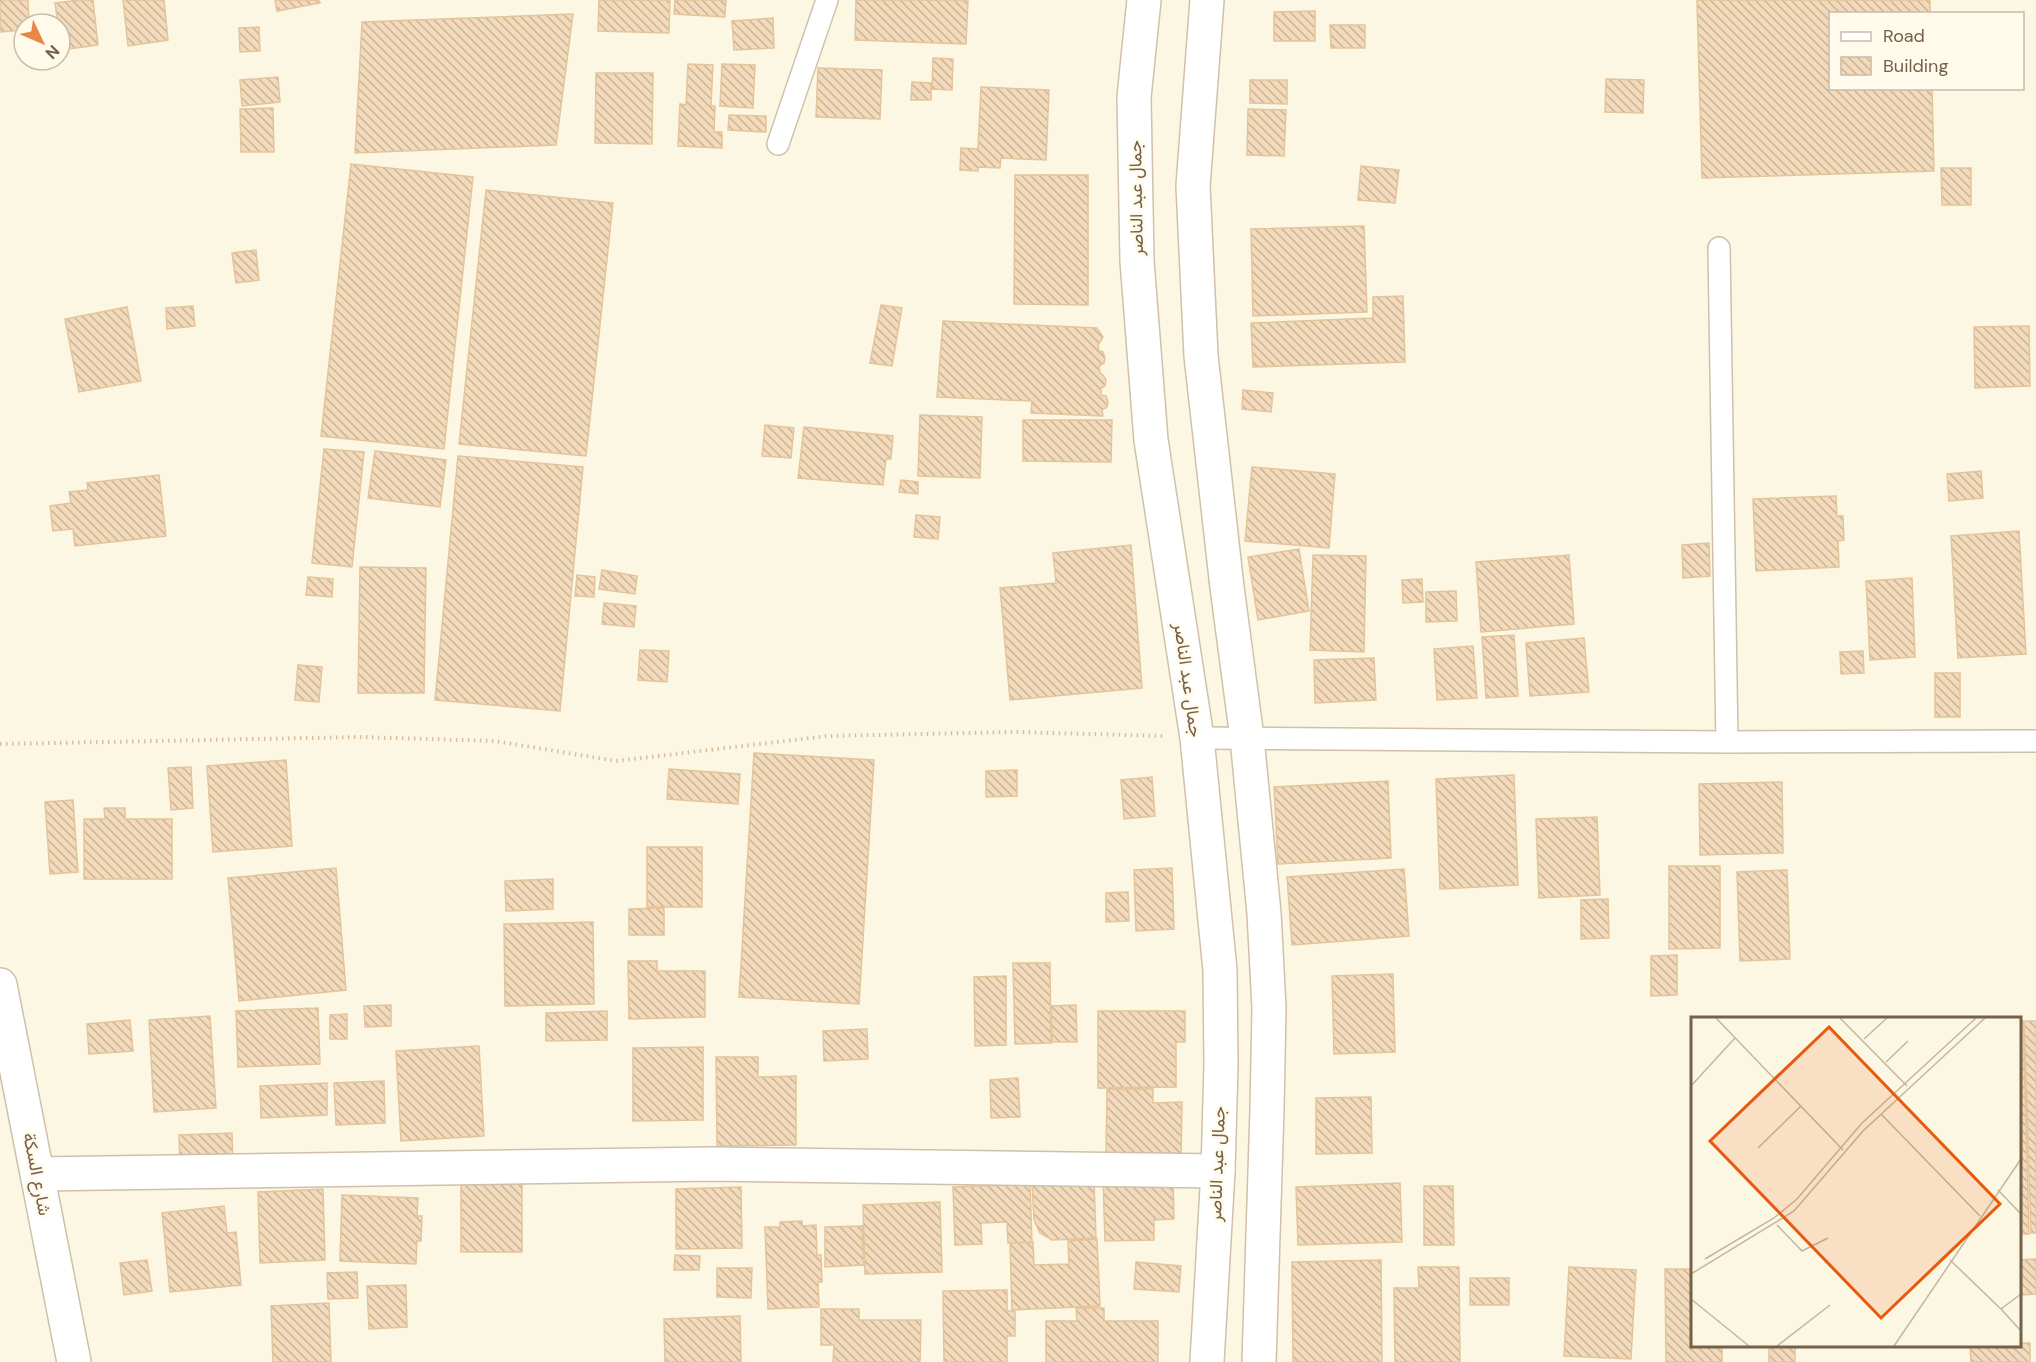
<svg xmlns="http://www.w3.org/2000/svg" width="2036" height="1362" font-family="'DM Sans',Vazirmatn,sans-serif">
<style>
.building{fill:url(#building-back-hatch);stroke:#e5c49b;stroke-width:1.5}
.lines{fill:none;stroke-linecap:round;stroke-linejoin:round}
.lane-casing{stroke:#cec0aa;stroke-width:24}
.street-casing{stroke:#cec0aa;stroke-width:36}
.secondary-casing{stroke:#d1c1a7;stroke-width:36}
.path{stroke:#d7be9e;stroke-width:4;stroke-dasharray:1.5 4.5;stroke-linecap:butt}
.lane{stroke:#fff;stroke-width:21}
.street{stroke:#fff;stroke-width:33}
.secondary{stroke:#fff;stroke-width:33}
.labels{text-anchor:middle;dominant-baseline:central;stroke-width:5;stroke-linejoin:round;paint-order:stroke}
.street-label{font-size:18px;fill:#756049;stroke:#fffaea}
.inset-road{fill:none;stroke:#c2b6a0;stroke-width:1.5}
.view{fill:#e8590c;fill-opacity:0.15;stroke:#e8590c;stroke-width:3}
.inset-edge{fill:none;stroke:#756049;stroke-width:3}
</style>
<defs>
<pattern id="building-back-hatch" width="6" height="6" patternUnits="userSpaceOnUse" patternTransform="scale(1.5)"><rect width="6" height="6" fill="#f2dabb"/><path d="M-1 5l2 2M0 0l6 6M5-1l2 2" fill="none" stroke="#c9b49a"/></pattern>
</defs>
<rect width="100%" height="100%" fill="#fcf7e3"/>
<path class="building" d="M0,0H28L29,24H24V30L0,32Z
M80,0H93L98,45L60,50V24H58L55,3Z
M123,0H164L168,40L128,46Z
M275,0H319L320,3L277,11Z
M599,0H670L669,33L598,31Z
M675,0H726L725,17L674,14Z
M856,0H968L966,44L855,40Z
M1697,0H1930V14H1830V88H1932L1934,171L1702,178Z
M1315,11V41H1274V12Z
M573,14L556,145L355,153L362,22Z
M773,18L774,48L734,50L732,21Z
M1330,25H1365V48H1331Z
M259,27L260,51L240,52L239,28Z
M933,58L953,59L952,90L932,89Z
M688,64L713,65L711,106H715L714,132H722V148L678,146L680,104L686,105Z
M722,64L755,65L753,108L720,106Z
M818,68L882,70L880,119L816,117Z
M596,73H653L652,144L595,143Z
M278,77L280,102L242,106L240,80Z
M1606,79L1644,80L1643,113L1605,112Z
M1250,80H1287V104L1250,103Z
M912,82L931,83V100H911Z
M981,87L1049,90L1046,160L1001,158L1000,168L978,167V171L960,170L961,148L978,149Z
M273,108L274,152H241L240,109Z
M1248,109L1286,110L1284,156L1247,155Z
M729,115L766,116V132L728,130Z
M351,164L473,177L444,449L321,436Z
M1361,166L1399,170L1395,203L1358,200Z
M1941,168H1971V205H1942Z
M1015,175H1088V305L1014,304Z
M486,190L613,203L586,456L459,444Z
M1364,226L1367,312L1253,316L1251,229Z
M256,250L259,280L236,283L232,253Z
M1403,296L1405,362L1253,367L1251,323L1373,318V297Z
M881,305L902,308L892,366L870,363Z
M193,306L195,326L167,329L166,308Z
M127,307L141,381L79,392L65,319Z
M943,321L1097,328L1103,337L1098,345L1099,351L1103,352L1105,358L1104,363L1099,366L1100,373L1103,375L1106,380L1105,386L1101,388V395L1106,396L1108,402L1107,407L1102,410L1103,416L1031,413L1032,401L937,397Z
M2029,326L2030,386L1975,388L1974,327Z
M1243,390L1273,393L1271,412L1242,409Z
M920,415L982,417L980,478L918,476Z
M1023,420H1112L1111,462L1023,461Z
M765,425L794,428L791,458L762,456Z
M804,427L893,436L891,459H886L883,485L798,478Z
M324,449L364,452L352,567L312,563Z
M375,451L446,460L440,507L368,498Z
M458,456L583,467L560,711L435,700Z
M1252,467L1335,474L1329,548L1245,541Z
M1981,471L1983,498L1949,501L1947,474Z
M159,475L166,536L75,546L73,529L53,531L50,506L71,503L69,492L88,490L87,483Z
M901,480L918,482V494L899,492Z
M1836,496L1837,516H1843L1844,540L1838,541L1839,567L1756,571L1753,499Z
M916,515L940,517L938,539L914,537Z
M2019,531L2026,654L1958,658L1951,536Z
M1709,543L1710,576L1683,578L1682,545Z
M1131,545L1142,688L1010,700L1000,588L1056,583L1053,553Z
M1299,549L1309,611L1258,620L1248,557Z
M1313,555L1366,556L1364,652L1310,650Z
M1569,555L1574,624L1481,632L1476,562Z
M360,567L426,568L424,693H358Z
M602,570L637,576L635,594L599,589Z
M577,575L595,577L594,597L575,596Z
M308,577L333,579L332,597L306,595Z
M1912,578L1915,657L1870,660L1866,581Z
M1422,579L1423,602L1403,603L1402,580Z
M1456,591L1457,621L1426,622V592Z
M604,603L636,606L634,627L602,624Z
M1514,635L1518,696L1486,698L1482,637Z
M1584,638L1589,692L1530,696L1526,643Z
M1473,646L1477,698L1437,700L1434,649Z
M640,650L669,651L667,682L638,680Z
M1863,651L1864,673L1841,674L1840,652Z
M1374,658L1376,700L1315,703L1314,660Z
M298,665L322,667L319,702L295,700Z
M1935,673H1960V717H1935Z
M754,753L874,760L859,1004L739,997Z
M286,760L292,846L213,852L207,766Z
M191,767L193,808L171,810L168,768Z
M669,769L740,774L738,804L667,799Z
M1017,770V796L986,797V771Z
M1514,775L1518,885L1440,889L1436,779Z
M1152,777L1155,816L1124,819L1121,780Z
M1388,781L1391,858L1278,864L1274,787Z
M1782,782L1783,853L1700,855L1699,784Z
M73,800L78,872L50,874L45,802Z
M104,808H125V819H172V879H84V819H105Z
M1597,817L1600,895L1539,898L1536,819Z
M647,847H702V907H647Z
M1669,866H1720V948L1669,949Z
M336,868L346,990L239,1001L228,878Z
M1172,868L1174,929L1136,931L1134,870Z
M1404,869L1409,936L1292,945L1287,877Z
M1787,870L1790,959L1740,961L1737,872Z
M553,879V909L506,911L505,881Z
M1128,892L1129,921L1106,922V893Z
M1608,899L1609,938L1581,939V900Z
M664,908V935H629V909Z
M593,922L594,1004L505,1006L504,924Z
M1677,955V995L1651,996V956Z
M628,961H657V971H705V1017L629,1019Z
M1013,963H1050L1051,1043L1015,1044Z
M1393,974L1395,1052L1334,1054L1332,976Z
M1006,976V1045L975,1046L974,977Z
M391,1005V1026L365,1027L364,1006Z
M1076,1005L1077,1042H1052L1051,1006Z
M318,1008L320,1064L238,1067L236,1011Z
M607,1011V1040L546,1041V1013Z
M1098,1011H1185V1042H1176V1087L1098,1088Z
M347,1014V1039H330V1015Z
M210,1016L216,1108L154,1112L149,1020Z
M130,1020L133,1051L89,1054L87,1024Z
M2020,1021H2023L2029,1234H2020Z
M2024,1021H2036V1233H2031Z
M867,1029L868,1059L824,1061L823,1031Z
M479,1046L484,1136L401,1141L396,1051Z
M703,1047V1120L633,1121V1048Z
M716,1057H758V1077L796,1076V1145L717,1146Z
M1018,1078L1020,1117L991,1118L990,1080Z
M384,1081L385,1123L336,1125L334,1083Z
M327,1083V1115L261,1118L260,1086Z
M1107,1089H1153V1103L1182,1102L1181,1159L1106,1158Z
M1371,1097L1372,1153L1316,1154V1098Z
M232,1133L233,1162L180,1164L179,1135Z
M1173,1178L1174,1219L1154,1220V1240L1105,1241L1103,1180Z
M461,1180H522V1252H461Z
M1094,1181L1096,1238L1052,1240L1040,1233L1034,1220L1032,1183Z
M1400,1183L1402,1242L1298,1245L1296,1187Z
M1030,1184L1032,1242L1008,1243L1007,1222L981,1223L982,1244L955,1245L953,1187Z
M1424,1186H1453L1454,1245H1424Z
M741,1187L742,1248L676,1249V1189Z
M323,1189L325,1260L260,1263L258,1192Z
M342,1195L418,1198L417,1216H422L421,1241H417L416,1264L340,1261Z
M940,1202L942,1272L865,1274L863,1205Z
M224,1206L227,1233L236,1232L241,1285L170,1292L162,1213Z
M802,1221V1226L816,1225L817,1255H821L822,1282H818L819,1307L768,1309L765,1227H780V1222Z
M862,1226L864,1265L825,1267V1227Z
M1097,1239L1100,1306L1012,1310L1010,1243L1033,1242L1034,1265L1069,1264L1068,1241Z
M675,1255L700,1256L699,1270H674Z
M2036,1259V1294L2020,1295V1260Z
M147,1260L152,1291L124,1295L120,1263Z
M1381,1260L1382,1362H1293L1292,1262Z
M1136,1262L1181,1266L1179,1292L1134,1289Z
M1418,1267H1459L1460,1362H1395L1394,1288H1419Z
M1569,1267L1636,1270L1631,1359L1564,1356Z
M717,1268H752L751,1298L717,1297Z
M1665,1269H1691L1692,1346H1722V1362H1666Z
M357,1272L358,1298L328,1299L327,1273Z
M1470,1278H1509V1305H1470Z
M406,1285L407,1327L369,1329L367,1286Z
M1007,1290V1311H1015V1336H1007V1362H944L943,1291Z
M329,1303L331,1362H273L271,1306Z
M1076,1308H1104V1321H1158V1362H1046V1321H1077Z
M821,1309H859V1320H921L920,1362H833L834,1345H821Z
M740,1316L741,1362H665L664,1319Z
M2020,1343H2030V1362H1971L1970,1346H2020Z
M1769,1346H1795V1362H1769Z"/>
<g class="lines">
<g class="lane-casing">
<path id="lane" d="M778,144L827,0
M1719,248L1727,742
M1197,738L1727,742L2036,741"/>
</g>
<g class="street-casing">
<path id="street" d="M0,985L74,1362
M37,1174L712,1164L1218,1171"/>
</g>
<g class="secondary-casing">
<path id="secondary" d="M1144,0L1134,97L1137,261L1151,440L1197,738L1220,970L1221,1065L1218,1171L1207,1362
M1207,0L1193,186L1201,356L1227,587L1247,738L1264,913L1269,1008L1267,1109L1259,1362"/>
</g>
<path class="path" d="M0,744L361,737L495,741L616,761L827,736L1015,732L1163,736"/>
<use href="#lane" class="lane"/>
<use href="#street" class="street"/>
<use href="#secondary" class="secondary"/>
</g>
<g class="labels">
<g class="street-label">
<text transform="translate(1136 198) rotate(-91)">جمال عبد الناصر</text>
<text transform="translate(1188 680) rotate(82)">جمال عبد الناصر</text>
<text transform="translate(1217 1164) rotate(-88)">جمال عبد الناصر</text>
<text transform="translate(37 1174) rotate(79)">شارع السكة</text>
</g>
</g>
<g transform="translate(1691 1017)">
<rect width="330" height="330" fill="#fcf7e3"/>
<path class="inset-road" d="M25,1L152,133M149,1L216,69M173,22L196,1M195,45L217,24M0,69L44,21M190,97L289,199M67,131L110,89M307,173L330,197M86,208L111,234L137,221M14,242L83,201L106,182L171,106L285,1M259,243L310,292L330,277M0,257L103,194L172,114L294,1M0,282L58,329M310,292L330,314M86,329L139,288M203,329L330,142"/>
<path class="view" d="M138,10L309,187L190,301L19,124Z"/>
<rect width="330" height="330" class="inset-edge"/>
</g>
<rect x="1829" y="12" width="195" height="78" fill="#fffaea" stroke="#c8bcaa" stroke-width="1.5"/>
<rect x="1841" y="32" width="30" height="9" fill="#ffffff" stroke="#c8bcaa" stroke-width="1.5"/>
<text x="1883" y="42" font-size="18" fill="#756049">Road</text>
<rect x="1841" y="57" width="30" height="18" fill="url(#building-back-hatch)" stroke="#c8bcaa" stroke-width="1.5"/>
<text x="1883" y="72" font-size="18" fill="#756049">Building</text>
<g transform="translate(42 42) rotate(134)"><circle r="28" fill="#fffaea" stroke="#c8bcaa" stroke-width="1.5"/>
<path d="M0-4.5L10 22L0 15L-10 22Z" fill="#e78748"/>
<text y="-9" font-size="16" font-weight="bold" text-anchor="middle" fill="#756049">N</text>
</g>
</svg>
